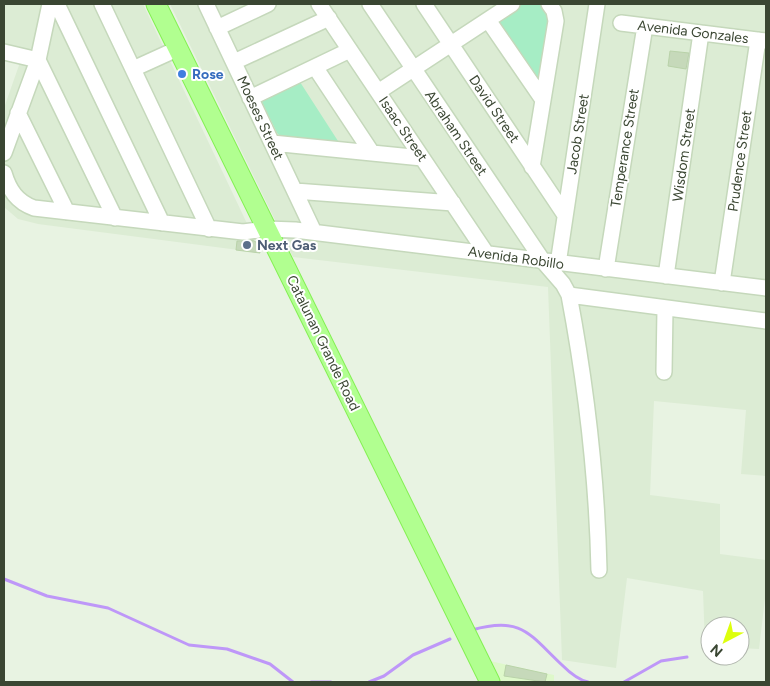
<svg xmlns="http://www.w3.org/2000/svg" width="770" height="686" font-family="Figtree,sans-serif">
<style>
.residential{fill:#dcecd4}
.commercial{fill:#def8ca}
.green{fill:#a6edc5}
.lines{fill:none;stroke-linecap:round;stroke-linejoin:round}
.stream{stroke:#be97f8;stroke-width:3}
.building{fill:#c6d9ba;stroke:#b9d2a9}
.minor-casing{stroke:#c5d8bb;stroke-width:18}
.major-casing{stroke:#84f053;stroke-width:21}
.minor{stroke:#fff;stroke-width:15}
.major{stroke:#b1ff90;stroke-width:19}
.shop-dot{fill:#3f7fe0;stroke:#fff;stroke-width:2}
.service-dot{fill:#5c6f8a;stroke:#fff;stroke-width:2}
.labels{text-anchor:middle;dominant-baseline:central;stroke-width:4;stroke-linejoin:round;paint-order:stroke}
.street-label{font-size:14px;fill:#3a4632;stroke:#fff}
.shop-label{font-size:14px;font-weight:bold;fill:#366cbe;stroke:#fff;text-anchor:start}
.service-label{font-size:14px;font-weight:bold;fill:#4e5e75;stroke:#fff;text-anchor:start}
</style>
<rect width="100%" height="100%" fill="#e8f3e2"/>
<path class="residential" d="M4,4H143L261,253L38,224L18,219L4,207V108L24,51L4,47Z
M170,4H766V476L741,474L746,410L654,401L650,495L720,504V554L766,560V590L759,649L740,648V626H710V645H705L703,591L627,578L616,668L562,660L548,287L293,257Z"/>
<path class="commercial" d="M490,661L554,675V682H501Z"/>
<path class="green" d="M520,4H541L550,17L540,86L496,21Z
M300,82L338,141V143L281,137L277,133L261,100Z"/>
<g class="lines">
<path class="stream" d="M4,579L47,596L108,608L189,645L227,649L270,664L293,682
M472,630C522,616 529,634 562,665C569,672 579,680 588,682
M311,682H331
M369,682L384,676L413,655L450,639
M624,682L661,661L687,657"/>
</g>
<path class="building" d="M670,51L689,53L686,69L668,66Z
M252,240L256,242L260,253L236,250L237,241Z
M506,665L547,674L545,682L504,676Z"/>
<g class="lines">
<g class="minor-casing">
<path id="minor" d="M57,4L162,223
M102,4L209,229
M206,4L314,232
M319,4L486,253
M370,4L543,261L563,284L569,295C586,385 597,479 599,570
M424,4L565,215
M488,20L543,100
M621,23L766,41
M217,28L268,4
M4,52L38,60L115,218
M234,62L329,18
M315,67L372,153
M133,69L177,49
M378,92L512,4
M250,98L350,50
M18,113L67,212
M272,143L422,158
M4,153L38,60L50,4
M532,167L556,21L554,11L549,4
M4,173C9,190 17,202 34,208L243,232L266,229L295,230L766,288
M295,191L453,203
M558,264L597,4
M606,269L645,26
M666,276L701,33
M722,283L758,40
M569,295L766,321
M664,372L665,309"/>
</g>
<g class="major-casing">
<path id="major" d="M156,4L490,682"/>
</g>
<use href="#minor" class="minor"/>
<use href="#major" class="major"/>
</g>
<circle class="shop-dot" cx="182" cy="74" r="5"/>
<circle class="service-dot" cx="247" cy="245" r="5"/>
<g class="labels">
<g class="street-label">
<text transform="translate(693 32) rotate(7)">Avenida Gonzales</text>
<text transform="translate(494 109) rotate(56)">David Street</text>
<text transform="translate(260 118) rotate(65)">Moeses Street</text>
<text transform="translate(403 129) rotate(56)">Isaac Street</text>
<text transform="translate(456 133) rotate(56)">Abraham Street</text>
<text transform="translate(578 134) rotate(-81)">Jacob Street</text>
<text transform="translate(625 148) rotate(-81)">Temperance Street</text>
<text transform="translate(684 155) rotate(-82)">Wisdom Street</text>
<text transform="translate(740 161) rotate(-82)">Prudence Street</text>
<text transform="translate(516 258) rotate(8)">Avenida Robillo</text>
<text transform="translate(323 343) rotate(64)">Catalunan Grande Road</text>
</g>
<g class="shop-label">
<text x="192" y="74">Rose</text>
</g>
<g class="service-label">
<text x="257" y="245">Next Gas</text>
</g>
</g>
<rect width="770" height="686" fill="none" stroke="#3a4632" stroke-width="10"/>
<g transform="translate(725 641) rotate(221)"><circle r="24" fill="#ffffff" stroke="#b0b5ad"/>
<path d="M0-4L9 19L0 12L-9 19Z" fill="#ddff0e"/>
<text y="-8" font-size="14" font-weight="bold" text-anchor="middle" fill="#3a4632">N</text>
</g>
</svg>
